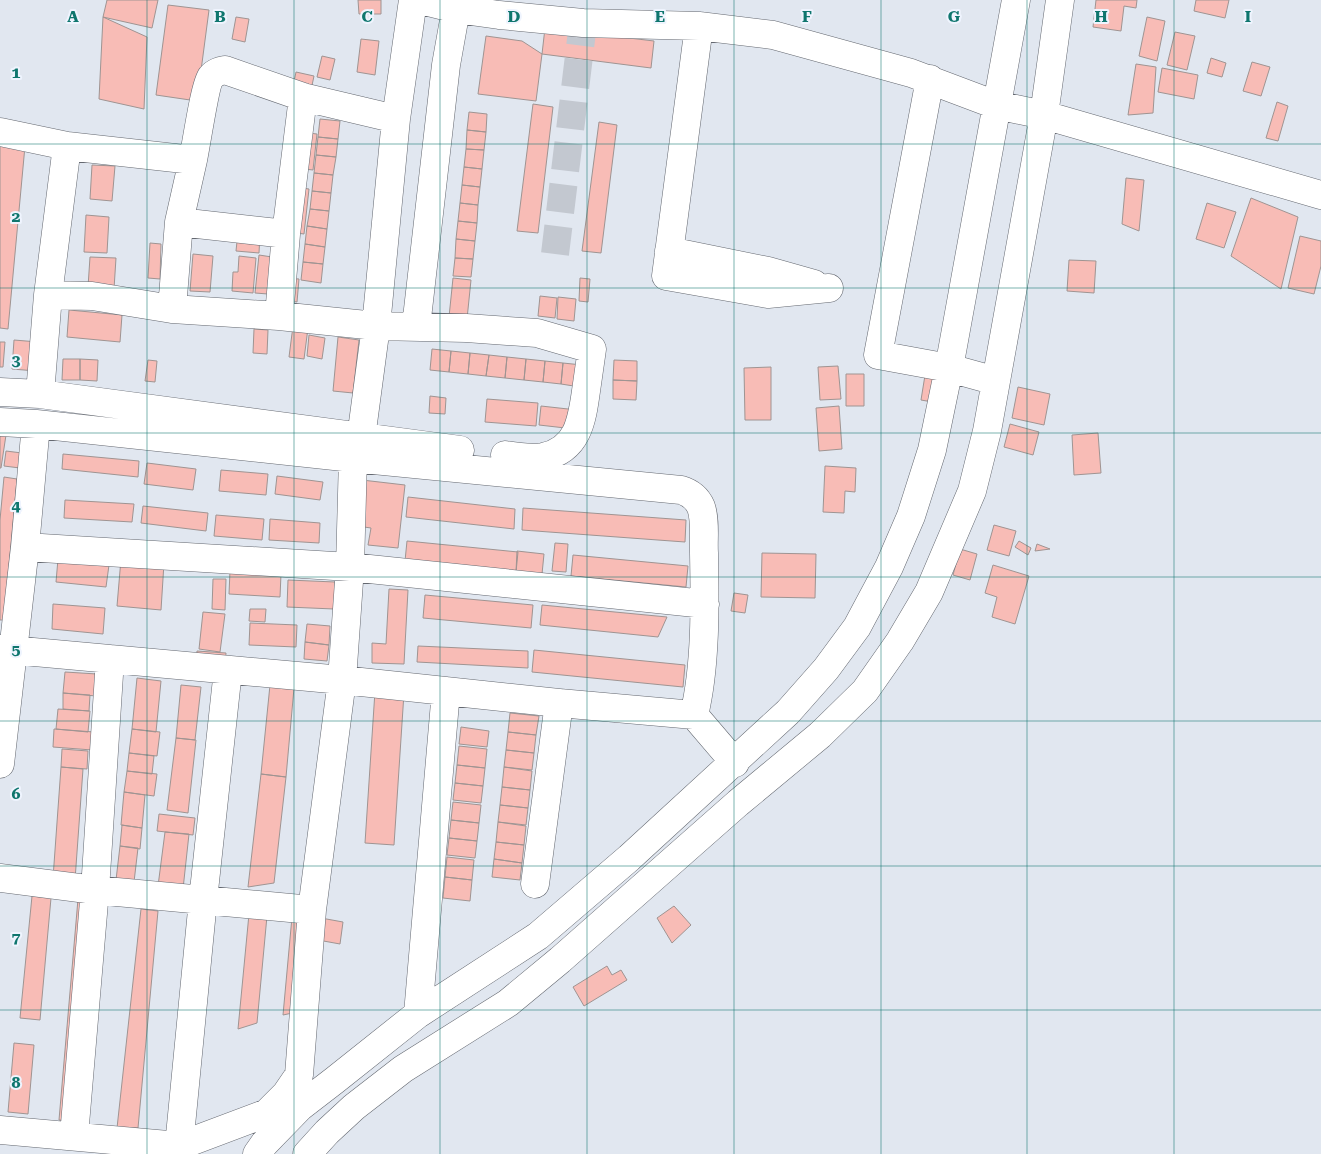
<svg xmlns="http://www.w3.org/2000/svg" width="1321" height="1154" font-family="'Roboto Serif',serif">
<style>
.building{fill:#f8bcb6;stroke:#9f9492}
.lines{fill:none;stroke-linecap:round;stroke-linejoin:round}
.minor-tunnel{stroke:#c3c8d0;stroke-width:28;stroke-dasharray:28 14;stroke-linecap:butt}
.minor-casing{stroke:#646870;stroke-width:29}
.minor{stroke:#fff;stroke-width:28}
.grid{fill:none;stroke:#0f766e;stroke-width:1;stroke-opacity:0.55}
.grid-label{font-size:16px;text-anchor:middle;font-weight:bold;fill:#0f766e;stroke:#eff4fe;stroke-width:4;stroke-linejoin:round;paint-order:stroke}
</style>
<rect width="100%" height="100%" fill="#e1e7f0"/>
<path class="building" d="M107,0H158L152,28L103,17Z
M358,0H381V14H359Z
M1096,0H1137L1136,8L1124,6L1121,31L1093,27Z
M1196,0H1229L1225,18L1194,11Z
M168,5L209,10L197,101L156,95Z
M103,17L147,37L144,109L99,99Z
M236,17L249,19L245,42L232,39Z
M1147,17L1165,21L1157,61L1139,56Z
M545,28L654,41L651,68L542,54Z
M1175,32L1195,36L1187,70L1167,65Z
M486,36L522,41L542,54L536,101L478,94Z
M361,39L379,41L375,75L357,72Z
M322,56L335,59L330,80L317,77Z
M1211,58L1226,63L1222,77L1207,73Z
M1252,62L1270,67L1261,96L1243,91Z
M1136,64L1156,67L1153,113L1128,115Z
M1162,68L1198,75L1194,99L1158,92Z
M296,72L314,76L311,90L293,87Z
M1277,102L1288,106L1278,141L1266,138Z
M533,104L553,107L538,233L517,231Z
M469,112L487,114L486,132L467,130Z
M320,119L340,121L338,139L318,137Z
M599,122L617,125L601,253L582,251Z
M467,130L486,132L484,150L466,149Z
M300,132L317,134L313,170L296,168Z
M0,136L25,146L8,329L0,328Z
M318,137L338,139L336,157L316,155Z
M466,149L484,150L482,169L464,167Z
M316,155L336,157L333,175L314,173Z
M92,165L115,166L112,201L90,199Z
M464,167L482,169L480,187L462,185Z
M314,173L333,175L331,193L312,191Z
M1126,178L1144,180L1139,231L1122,224Z
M462,185L480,187L478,205L460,203Z
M295,187L309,189L304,234L290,232Z
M312,191L331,193L329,211L310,209Z
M1251,198L1298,217L1281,289L1231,256Z
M460,203L478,205L477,223L458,221Z
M1207,203L1236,212L1224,248L1196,239Z
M310,209L329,211L327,229L307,226Z
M86,215L109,217L107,253L84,252Z
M458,221L477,223L475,241L456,239Z
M307,226L327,229L325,247L305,244Z
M238,232L260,234L259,253L236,251Z
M1300,236L1321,241V266L1314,294L1288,288Z
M456,239L475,241L473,259L455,258Z
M150,243L161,244L160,279L148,278Z
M305,244L325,247L323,264L303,262Z
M193,254L213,256L210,292L190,291Z
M259,255L272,257L268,294L255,293Z
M239,256L256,258L253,293L232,291L233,272H238Z
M90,257L116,258L114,289L88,287Z
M455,258L473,259L471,277L453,276Z
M1069,260L1096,261L1094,293L1067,291Z
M303,262L323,264L321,283L301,280Z
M286,278L299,279L297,302L284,300Z
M453,278L471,280L467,319L449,317Z
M580,278L590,279L588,302L579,301Z
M540,296L557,298L555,318L538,316Z
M558,297L576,299L574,321L557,319Z
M69,310L122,315L120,342L67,337Z
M293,326L308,328L304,359L289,357Z
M254,329L268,330L267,354L253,353Z
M309,335L325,338L322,359L307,356Z
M338,337L359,340L353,393L333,391Z
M14,340L38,342L36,371L12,369Z
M0,342H5L3,367H0Z
M432,349L451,351L449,372L430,370Z
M451,351L470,353L468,374L449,372Z
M470,353L489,355L486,376L468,374Z
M489,355L507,357L505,378L486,376Z
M507,357L526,359L524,380L505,378Z
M63,359H80V380H62Z
M80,359L98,360L97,381L80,380Z
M526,359L545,361L543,382L524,380Z
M148,360L157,361L155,382L145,381Z
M614,360L637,361V381L613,380Z
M545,361L563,363L561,384L543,382Z
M563,363L582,365L580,387L561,384Z
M838,366L841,399L820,400L818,367Z
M771,367V420H745L744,368Z
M926,369L943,371L938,403L921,400Z
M846,374H864V406H846Z
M613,380L637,381L636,400L613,399Z
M1018,387L1050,394L1044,425L1012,418Z
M430,396L446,398L445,414L429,413Z
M487,399L538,403L536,426L485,422Z
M541,406L577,410L574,429L539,425Z
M839,406L842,449L819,451L816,408Z
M1010,424L1039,432L1033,455L1004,447Z
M1098,433L1101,473L1074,475L1072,435Z
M0,434L6,435L1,468H0Z
M6,451L22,453L20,468L4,466Z
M63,454L139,461L138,477L62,469Z
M147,463L196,469L193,490L144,484Z
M825,466L856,468L855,492L845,491L844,513L823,512Z
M221,470L268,474L266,495L219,491Z
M277,476L323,482L320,500L275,494Z
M4,477L17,479L4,620H0V520Z
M362,480L405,485L398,548L368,545L371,528L357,526Z
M408,497L515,509L514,529L406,517Z
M65,500L134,504L132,522L64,518Z
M143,506L208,513L206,531L141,523Z
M523,508L686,520L685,542L522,530Z
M216,515L264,519L262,540L214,536Z
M270,519L320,523L319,543L269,540Z
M994,525L1016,531L1009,556L987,550Z
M407,541L518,552L516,572L405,561Z
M1019,541L1031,548L1028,555L1015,547Z
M555,543L568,544L566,572L552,571Z
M1037,544L1050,549L1035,551Z
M960,549L977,554L970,580L953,575Z
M517,551L544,554L542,574L516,572Z
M762,553L816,554L815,598L761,597Z
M573,555L688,566L686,587L571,576Z
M58,559L109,565L106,587L56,582Z
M121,559L164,563L161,610L117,606Z
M993,565L1029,576L1015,624L992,617L997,597L985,593Z
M230,571L281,574L280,597L229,594Z
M213,579H226L225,610L212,609Z
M288,580L335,582L334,609L287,607Z
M389,589L408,590L404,664L372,663V643L386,644Z
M734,593L748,595L745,613L731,611Z
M425,595L533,605L531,628L423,618Z
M53,604L105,608L103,634L52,629Z
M542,605L667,617L658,637L540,625Z
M250,609H266L265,622L249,621Z
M203,612L225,614L220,652L199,649Z
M250,623L297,625L296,647L249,645Z
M307,624L330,626L329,645L305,642Z
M305,642L329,645L327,661L304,659Z
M418,646L528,651V668L417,662Z
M534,650L685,665L683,687L532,672Z
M197,651L226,653L225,666L196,663Z
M65,672L97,674L96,696L63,693Z
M137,678L161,681L156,732L132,729Z
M181,685L201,687L195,740L176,738Z
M270,685L294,688L286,777L261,774Z
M375,691L404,693L394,845L365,843Z
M63,693L90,695L89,711L63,709Z
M58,709L90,711L88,732L56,729Z
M510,713L539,716L536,735L508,732Z
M461,727L489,731L487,747L459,744Z
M54,729L94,732L92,750L53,747Z
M132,729L160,732L157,756L129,753Z
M508,732L536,735L534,753L506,750Z
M176,738L196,740L188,813L167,810Z
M459,746L487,749L485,768L457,765Z
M62,749L88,751L87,769L61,767Z
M506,750L534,753L532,770L504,767Z
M129,753L154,756L152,774L127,771Z
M457,765L485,768L483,786L455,783Z
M61,767L83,769L75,880L53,878Z
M504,767L532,771L530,790L502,787Z
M127,771L157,774L154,796L124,792Z
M261,774L286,777L274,883L248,887Z
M455,783L483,786L481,803L453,800Z
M502,787L530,790L528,808L500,805Z
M124,792L145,795L142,828L121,825Z
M453,802L481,805L479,823L451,820Z
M500,805L528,808L526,825L498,822Z
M159,814L195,818L193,835L157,831Z
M451,820L479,823L477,841L449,838Z
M498,822L526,826L524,845L496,842Z
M122,825L142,828L140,849L120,846Z
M165,832L189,834L183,889L158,886Z
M449,838L477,841L475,858L447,855Z
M496,842L524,845L522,863L494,859Z
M120,846L138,848L134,882L116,880Z
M447,857L474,860L472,880L445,877Z
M494,859L522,863L520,880L492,877Z
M445,877L472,880L470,901L443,898Z
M32,896L51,898L40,1020L20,1018Z
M78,899L87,900L69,1121L59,1120Z
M674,906L691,925L672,943L657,918Z
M141,909L158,911L138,1128H117Z
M249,914L267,916L257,1023L238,1029Z
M292,917L306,919L297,1012L283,1015Z
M321,918L343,922L340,944L318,940Z
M607,966L612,975L621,970L627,980L584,1006L573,987Z
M14,1043L34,1045L28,1114L8,1112Z"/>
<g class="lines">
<path class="minor-tunnel" d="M555,254L583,23"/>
<g class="minor-casing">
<path id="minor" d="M420,0L456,9L499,15L583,23L699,26L773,35L911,73L996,105L1044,115L1321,195
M699,26L666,276L768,294L829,288
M930,79L878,355L949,368L996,381
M0,132L67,146L48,295L92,296L172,309L279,316L376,326L466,328L537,333L592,349C590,363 588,377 586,391C582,420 578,450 543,457C531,459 517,457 505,455
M67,146L193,160C196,146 205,84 211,77C215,72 220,71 225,70L303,97L396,119
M193,160L179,222L286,234
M669,251L768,271L814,284
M172,309L179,222
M279,316L286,234L303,97
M416,327L446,65L456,9
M0,392L40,394L460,450
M40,394L48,295
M0,422L36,424L353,458L681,490C691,493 697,498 701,507C706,521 703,539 704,553C705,603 706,666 694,715L559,703L342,680L0,649
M36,424L25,547L350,567L705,604
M361,438L376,326L396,119L413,0
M694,715L735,763
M0,764L25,547
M0,878L95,890L312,910
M535,884L559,703
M418,1014L446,691
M0,1130L179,1146L267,1113L286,1094L299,1075L312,910L342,680L350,567L353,458
M74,1136L95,890L110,659
M179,1146L203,900L228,670
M257,1154L264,1144L300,1107L335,1080L418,1014L538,936L629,858L788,712L826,669L857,627L889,567L911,516L932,450L949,368L1016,0
M307,1154L327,1132L354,1107L403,1069L508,1003L560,960L738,803L820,735L865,691L900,641L929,592L972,491L987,431L1044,115L1060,0"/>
</g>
<use href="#minor" class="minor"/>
</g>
<path class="grid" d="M147,0V1154M294,0V1154M440,0V1154M587,0V1154M734,0V1154M881,0V1154M1027,0V1154M1174,0V1154M0,144H1321M0,288H1321M0,433H1321M0,577H1321M0,721H1321M0,866H1321M0,1010H1321"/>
<g class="grid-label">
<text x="73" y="22">A</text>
<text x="220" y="22">B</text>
<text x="367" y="22">C</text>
<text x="514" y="22">D</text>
<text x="660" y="22">E</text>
<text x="807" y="22">F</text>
<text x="954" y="22">G</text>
<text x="1101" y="22">H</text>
<text x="1248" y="22">I</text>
<text x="16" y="78">1</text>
<text x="16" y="222">2</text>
<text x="16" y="366">3</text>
<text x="16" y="511">4</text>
<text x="16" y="655">5</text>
<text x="16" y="799">6</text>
<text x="16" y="943">7</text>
<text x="16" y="1088">8</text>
</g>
</svg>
